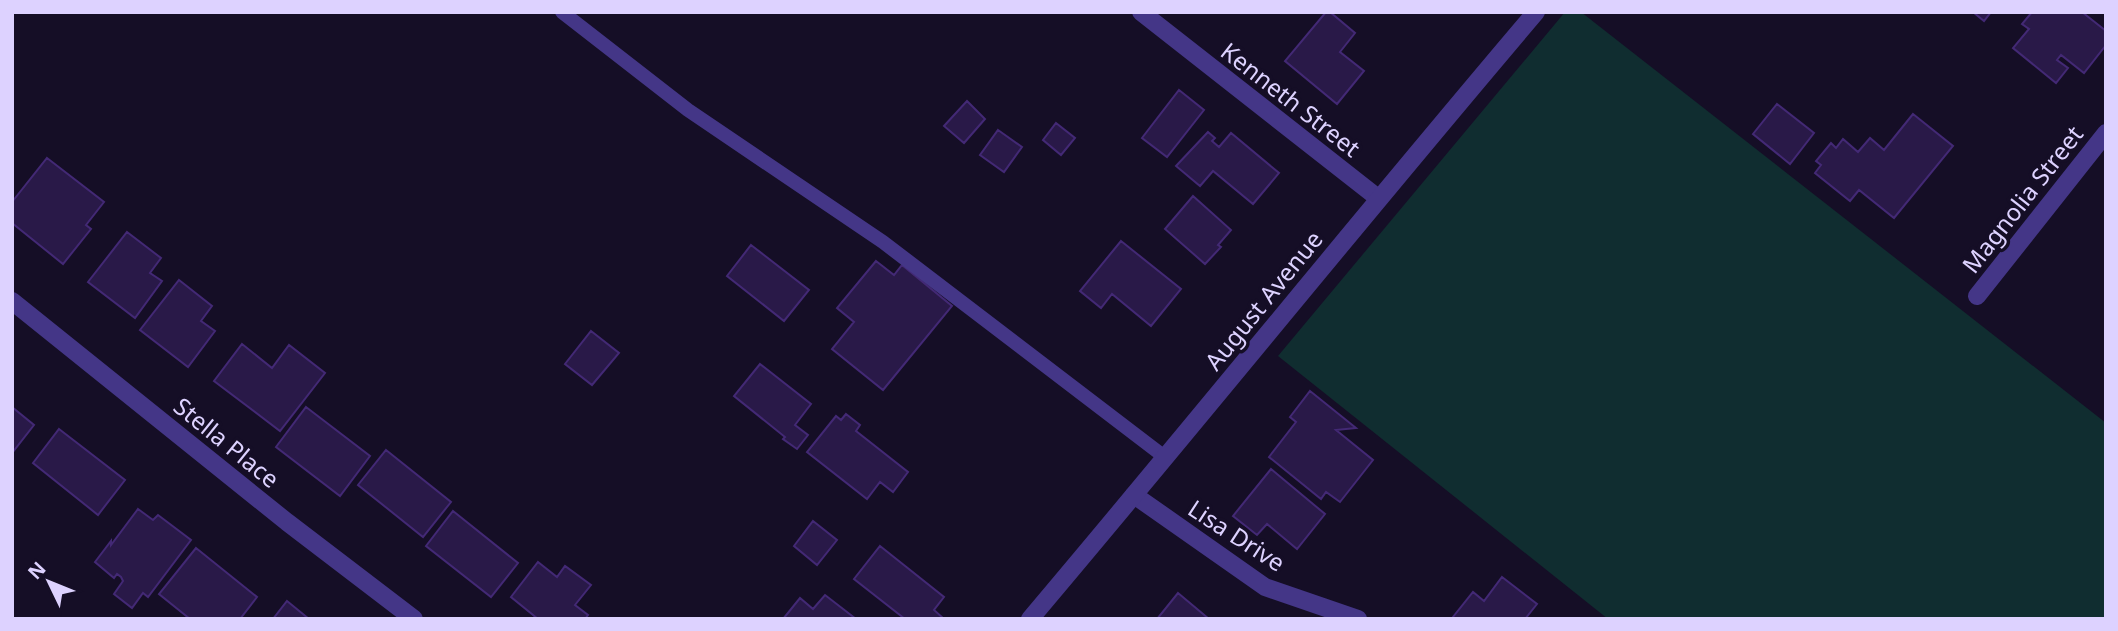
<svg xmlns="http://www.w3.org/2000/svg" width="2118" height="631" font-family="'Noto Sans',sans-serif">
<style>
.green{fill:#102d30}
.building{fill:#291948;stroke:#432975;stroke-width:2}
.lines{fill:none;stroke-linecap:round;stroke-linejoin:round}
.service{stroke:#443687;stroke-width:14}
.minor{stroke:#443687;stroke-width:18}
.tertiary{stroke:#443687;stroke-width:18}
.labels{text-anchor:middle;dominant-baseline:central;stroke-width:7;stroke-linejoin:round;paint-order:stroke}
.street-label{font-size:24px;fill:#ddd2ff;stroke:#150e26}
</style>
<rect width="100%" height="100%" fill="#150e26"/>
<path class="green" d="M1565,12H1581L2106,423V619H1608L1278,356Z"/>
<path class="building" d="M1326,12H1330L1355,33L1340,52L1364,71L1337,104L1285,61Z
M1973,12H1991L1984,21Z
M2032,12H2082L2106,31V45L2084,73L2061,55L2057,60L2068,68L2056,83L2013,48L2029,29L2022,24Z
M1179,90L1204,110L1167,157L1142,138Z
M967,101L985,119L964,143L944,126Z
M1777,104L1814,133L1790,164L1753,134Z
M1913,114L1953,146L1894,218L1859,190L1850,201L1815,173L1821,165L1816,161L1831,143L1836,148L1843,139L1858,152L1870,138L1884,150Z
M1056,123L1075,138L1061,155L1043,140Z
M998,130L1022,147L1004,172L980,155Z
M1208,132L1215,138L1212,141L1219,147L1231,133L1279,173L1253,204L1213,171L1200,186L1176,166Z
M47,158L104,202L86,225L91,229L63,264L12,223V202Z
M1193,196L1231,230L1218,245L1221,247L1205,264L1165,229Z
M127,232L161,258L150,273L162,281L135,318L88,282Z
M1121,241L1181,289L1151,326L1112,294L1101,308L1080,291Z
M751,245L809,290L784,321L727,276Z
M876,261L894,275L902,265L952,306L883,390L832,349L854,322L837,308Z
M179,280L212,306L201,321L215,331L188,367L140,330Z
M591,331L619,353L592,385L565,364Z
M242,344L272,368L289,345L325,373L280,431L214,381Z
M760,364L811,404L795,425L808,435L797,449L783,439L785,437L734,396Z
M1310,391L1356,428L1336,430L1373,460L1340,502L1326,492L1321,499L1269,457L1296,422L1290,417Z
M12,407L34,425L12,453Z
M306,407L370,456L340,496L276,447Z
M846,414L860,425L856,431L908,472L893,492L880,482L867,499L807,452L836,416L841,420Z
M59,429L125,480L98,515L33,463Z
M386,450L451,502L423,537L358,485Z
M1271,469L1325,514L1297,549L1267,524L1257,535L1233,516Z
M138,509L153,520L158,515L191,540L148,597L143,593L132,608L114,594L123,581L121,577L117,574L114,578L95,562L111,541V545Z
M453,511L518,563L491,597L426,546Z
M813,521L837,540L817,565L794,546Z
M880,546L944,597L934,610L944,619H905L854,579Z
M196,548L257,597L240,619H190L159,594Z
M538,562L557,577L565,566L591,585L575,605L588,615L585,619H538L511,597Z
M1502,577L1537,604L1525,619H1456L1453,617L1473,592L1484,601Z
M1178,593L1209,619H1157Z
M825,595L856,619H783L800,598L813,609Z
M287,601L309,619H273Z"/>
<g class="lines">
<path class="service" d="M562,12L688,110L883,242L1166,458"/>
<path class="minor" d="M1141,12L1378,198
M1977,296L2106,133
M12,301L287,522L414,619
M1134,495L1265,587L1358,619"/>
<path class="tertiary" d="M1030,619C1200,418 1365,213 1536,12"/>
</g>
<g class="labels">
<g class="street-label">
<text transform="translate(1291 99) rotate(38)">Kenneth Street</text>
<text transform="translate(2022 199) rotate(-52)">Magnolia Street</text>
<text transform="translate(1263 300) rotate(-51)">August Avenue</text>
<text transform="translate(227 442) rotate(39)">Stella Place</text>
<text transform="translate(1237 535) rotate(33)">Lisa Drive</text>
</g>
</g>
<rect width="2118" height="631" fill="none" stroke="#ddd2ff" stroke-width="28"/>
<g transform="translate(49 582) rotate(313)" stroke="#150e26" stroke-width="5" paint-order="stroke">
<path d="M0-5L12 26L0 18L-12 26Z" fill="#ddd2ff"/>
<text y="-10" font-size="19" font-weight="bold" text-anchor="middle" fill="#ddd2ff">N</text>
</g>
</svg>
